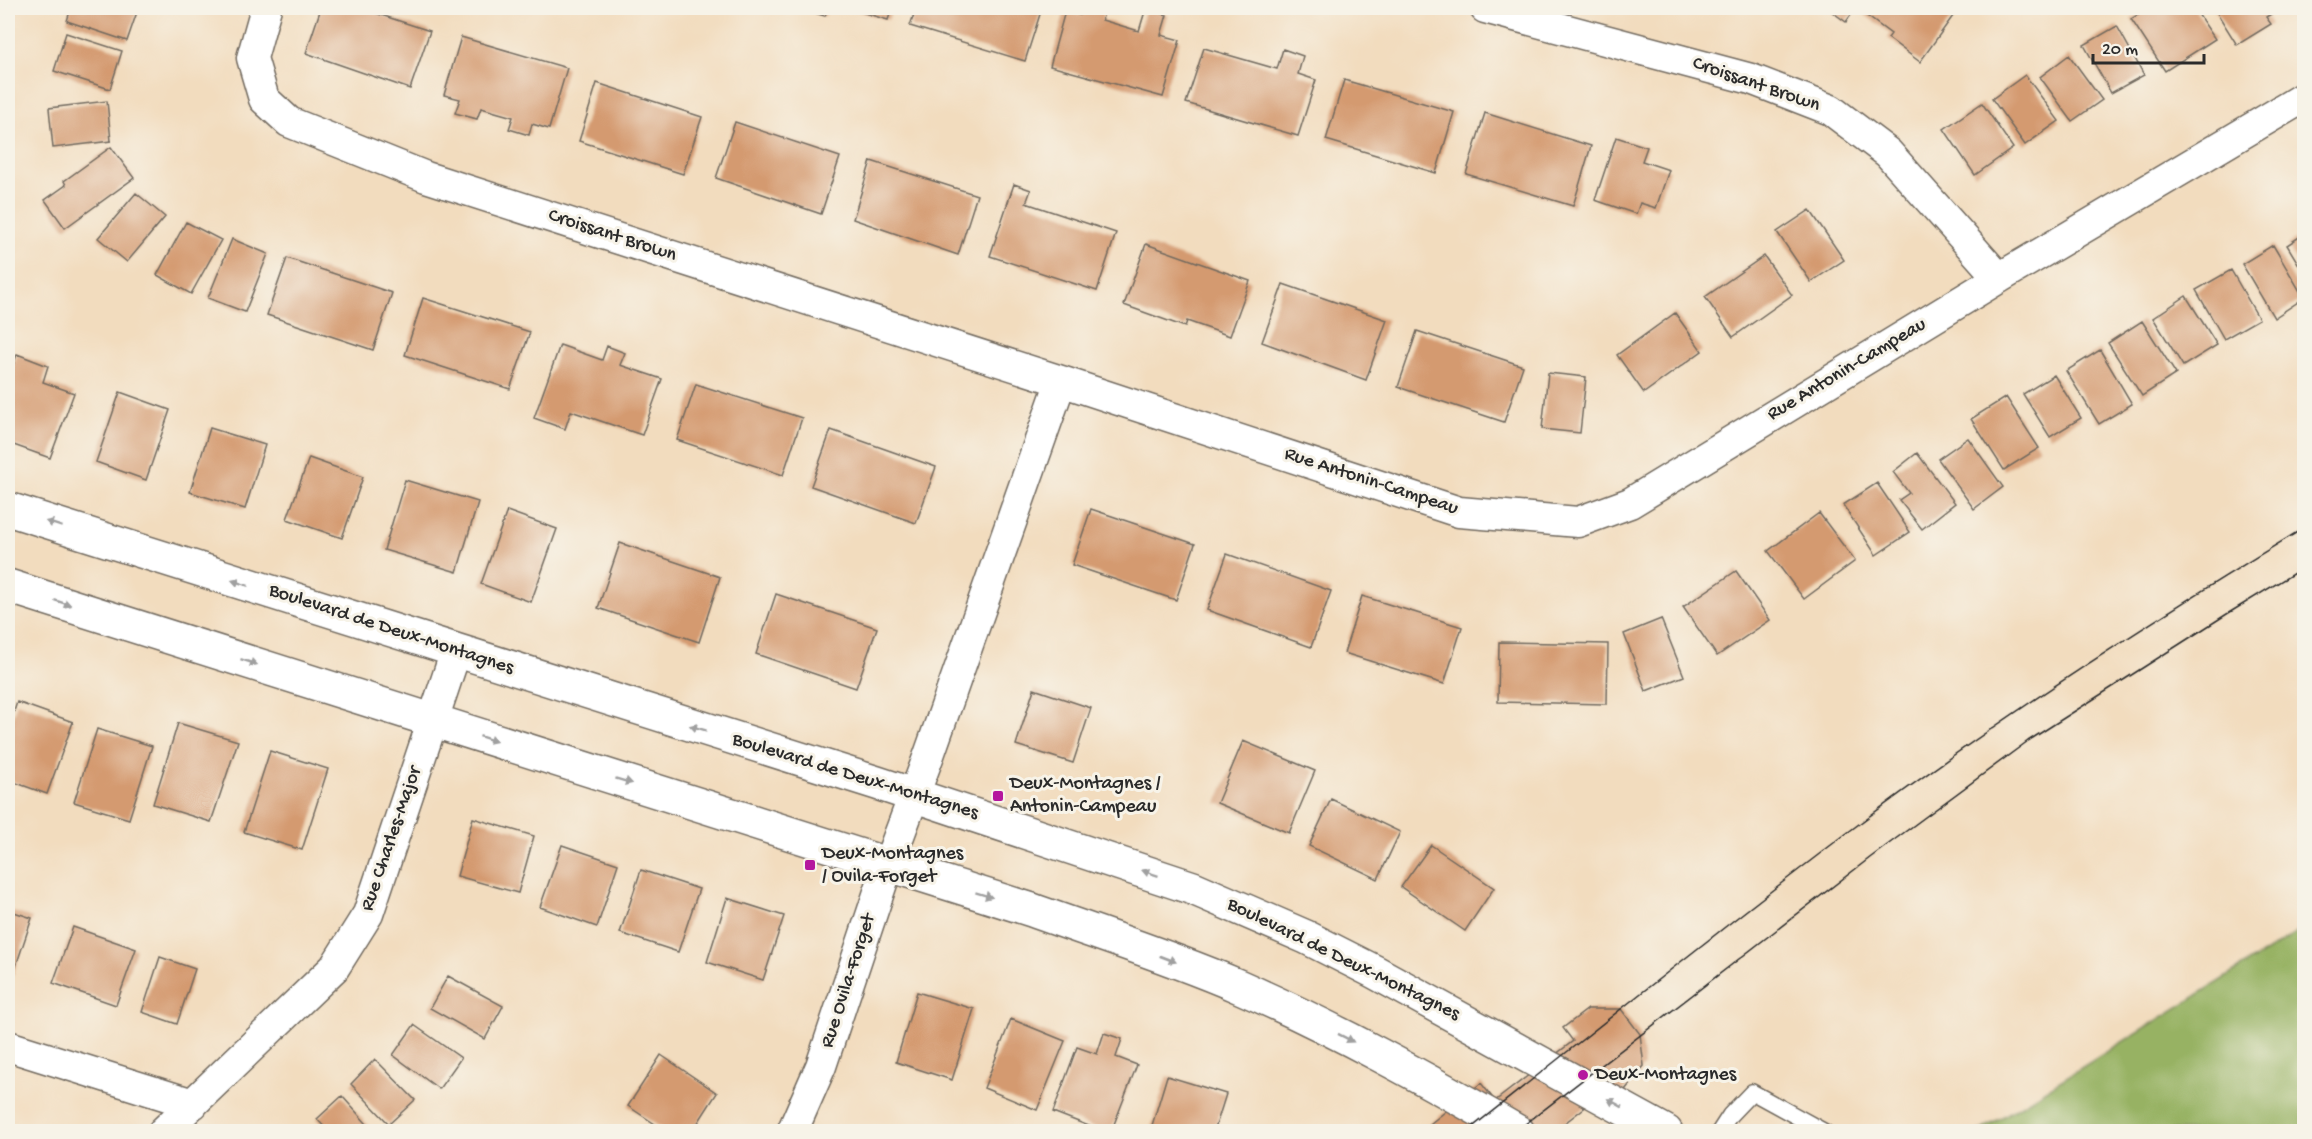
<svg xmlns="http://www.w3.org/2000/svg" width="2312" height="1139" font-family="'Gochi Hand',sans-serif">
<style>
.forest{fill:#97b264;stroke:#616e48;stroke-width:1.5}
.building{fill:#d49a6f}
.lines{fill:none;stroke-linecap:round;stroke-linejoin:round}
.lane-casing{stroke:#71695e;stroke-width:18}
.street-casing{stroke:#71695e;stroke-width:33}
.secondary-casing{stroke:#71695e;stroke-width:36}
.lane{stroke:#fff;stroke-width:15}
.street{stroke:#fff;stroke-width:30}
.secondary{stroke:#fff;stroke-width:33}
.tram{stroke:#2b2b2b;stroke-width:1.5}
.oneway{fill:#a0a0a0}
.poi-dot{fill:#b5179e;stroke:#f7f3e8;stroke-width:2}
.labels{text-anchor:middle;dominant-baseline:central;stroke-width:6;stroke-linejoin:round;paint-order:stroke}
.street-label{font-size:20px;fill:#2b2b2b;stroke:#f7f3e8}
.poi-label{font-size:20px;fill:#2b2b2b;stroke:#f7f3e8;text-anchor:start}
</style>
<rect width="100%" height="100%" fill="#f7f3e8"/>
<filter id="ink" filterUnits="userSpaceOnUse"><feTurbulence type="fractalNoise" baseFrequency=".0167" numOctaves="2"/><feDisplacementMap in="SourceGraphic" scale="12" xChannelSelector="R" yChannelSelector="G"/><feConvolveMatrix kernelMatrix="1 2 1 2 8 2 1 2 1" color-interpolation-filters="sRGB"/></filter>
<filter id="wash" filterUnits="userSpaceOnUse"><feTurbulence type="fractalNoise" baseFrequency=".008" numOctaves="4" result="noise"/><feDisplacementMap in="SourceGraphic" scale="24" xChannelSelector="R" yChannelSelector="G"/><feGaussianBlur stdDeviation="1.35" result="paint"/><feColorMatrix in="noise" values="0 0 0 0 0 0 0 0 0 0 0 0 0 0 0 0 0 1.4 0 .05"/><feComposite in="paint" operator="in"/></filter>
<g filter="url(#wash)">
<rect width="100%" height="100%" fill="#f2dcbe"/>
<path class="forest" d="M2304,926V1131H1980L2303,929Z"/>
<g id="blocks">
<path class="building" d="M71,8H123L137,12L127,41L67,21Z
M321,8H360L430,31L410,89L306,53Z
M806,8H828L825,16L805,10Z
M848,8H892L888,20Z
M916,8H1042L1025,61L910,26Z
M1083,8H1105L1102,20L1139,31L1146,8L1167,15L1161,35L1180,40L1163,97L1050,66L1065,11L1080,15Z
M1827,8H1956L1958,9L1920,62L1888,38L1891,34L1856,8L1846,22Z
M2149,8H2194L2215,39L2165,71L2131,19Z
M2214,8H2281L2266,17L2271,24L2237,45Z
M2117,26L2144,75L2111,93L2084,45Z
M66,33L122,51L110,89L54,71Z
M461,37L567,68L549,129L532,124L529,135L509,129L513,117L481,108L477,119L455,113L460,99L444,95Z
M1204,48L1277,69L1283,49L1303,56L1298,74L1316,80L1298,136L1186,103Z
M2069,55L2102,100L2072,121L2040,77Z
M2025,75L2059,121L2025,145L1992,99Z
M1344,80L1454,112L1436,173L1326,140Z
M597,83L702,117L683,174L579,141Z
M107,101L111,141L53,148L49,108Z
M1982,103L2013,148L1975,175L1944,129Z
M1485,113L1591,146L1573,206L1466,174Z
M735,122L840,157L821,214L716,178Z
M1616,137L1647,147L1642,161L1669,170L1656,208L1640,203L1636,214L1595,200Z
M111,147L134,178L65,228L45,200L66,185L64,181Z
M871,161L977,195L958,255L853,219Z
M1014,184L1031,190L1026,203L1116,233L1097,291L990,256Z
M136,193L165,217L127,262L98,238Z
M1810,210L1844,260L1811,282L1777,232Z
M186,222L221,240L191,294L157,275Z
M2304,234V273L2287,245Z
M232,239L268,254L245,312L208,298Z
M1146,244L1250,281L1230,336L1187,321L1185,327L1124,305Z
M2273,245L2304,298L2274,318L2242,264Z
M1764,256L1792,295L1733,337L1705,297Z
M287,258L392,293L373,350L267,315Z
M2231,270L2259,319L2224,339L2196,290Z
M1283,284L1387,320L1366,380L1262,342Z
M2186,296L2217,345L2183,366L2153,318Z
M423,298L530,332L510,389L405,355Z
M1675,313L1702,351L1644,393L1617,355Z
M2142,321L2176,374L2142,396L2108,343Z
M1417,331L1523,366L1504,422L1398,387Z
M560,345L602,360L607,346L625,353L620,365L662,379L642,435L571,411L565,429L534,418Z
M2100,350L2132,404L2099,424L2066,371Z
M17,354L48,366L43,382L74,393L50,458L8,443V380Z
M1548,373L1586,377L1580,433L1542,429Z
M2054,375L2081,418L2050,437L2023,394Z
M696,384L802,418L783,475L677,440Z
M120,392L170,410L146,480L96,462Z
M2006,397L2039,448L2004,470L1971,419Z
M210,428L265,445L245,509L190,492Z
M831,430L936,467L916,523L811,486Z
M1968,438L2003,487L1974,509L1938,459Z
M1917,453L1955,503L1922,529L1899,500L1909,493L1893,472Z
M309,458L363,477L342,538L287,519Z
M405,480L478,502L457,572L384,550Z
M1877,483L1910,532L1876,555L1843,505Z
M1091,509L1195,544L1176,600L1072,565Z
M507,511L557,529L531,602L481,584Z
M1819,513L1855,561L1804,599L1768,551Z
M620,543L720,577L699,642L598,608Z
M1227,554L1331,591L1311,647L1207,610Z
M1736,571L1770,620L1717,656L1683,607Z
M776,594L877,628L856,688L756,654Z
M1362,596L1462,627L1444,684L1344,653Z
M1661,619L1684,676L1646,691L1624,634Z
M1499,642L1608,644L1607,704L1498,702Z
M1034,689L1091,708L1073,763L1016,745Z
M17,702L73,722L47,794L8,780V730Z
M178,723L238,741L211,822L153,804Z
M97,729L152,746L129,819L74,802Z
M1243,741L1315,771L1289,833L1217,803Z
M270,751L328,769L302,850L244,832Z
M1331,799L1400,832L1378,879L1309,846Z
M473,818L534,836L518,893L457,876Z
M562,845L618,864L597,927L540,907Z
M1431,845L1494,888L1465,931L1401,887Z
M641,870L699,889L678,952L620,933Z
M727,898L784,916L763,980L707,962Z
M8,910L32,918L13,975L8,973Z
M73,927L136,949L116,1005L53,983Z
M160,957L195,969L177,1024L142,1012Z
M448,976L503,1006L485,1039L430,1008Z
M917,992L974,1009L952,1080L896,1062Z
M1588,1009H1621L1640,1034L1644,1066L1614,1104L1605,1092L1553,1132H1420L1481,1083L1495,1101L1573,1041L1563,1028Z
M1011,1019L1065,1041L1037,1110L984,1088Z
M414,1025L461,1058L439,1089L393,1055Z
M1104,1033L1122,1039L1116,1057L1137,1065L1111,1132H1104L1053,1112L1077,1047L1097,1054Z
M661,1055L717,1093L692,1132H667L628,1106Z
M375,1059L415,1100L389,1124L351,1084Z
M1167,1076L1226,1094L1214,1132H1150Z
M342,1096L374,1132H329L317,1119Z"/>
</g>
</g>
<g filter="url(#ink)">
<use href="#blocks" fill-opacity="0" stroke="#71695e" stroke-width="1.5"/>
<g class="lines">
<g class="lane-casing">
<path id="lane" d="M1719,1132L1730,1115L1752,1092L1825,1132"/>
</g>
<g class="street-casing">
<path id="street" d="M266,8L252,58L264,99L289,122L426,177L1061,381L1459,512L1578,522L1630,503L1999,278L2304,97
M1485,8L1751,79L1831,110L1888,153L1999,278
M8,1046L193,1104
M163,1132L334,968L368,914L456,651
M792,1132L821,1066L888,865L929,755L1061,381"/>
</g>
<g class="secondary-casing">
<path id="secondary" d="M8,509L877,783L1193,888L1306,937L1375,972L1666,1132
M8,586L1032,910C1101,935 1171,957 1238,986C1334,1028 1426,1079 1518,1132"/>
</g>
<use href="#lane" class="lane"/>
<use href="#street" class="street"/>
<use href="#secondary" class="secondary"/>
<path class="tram" d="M1466,1132C1594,1031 1721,928 1851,830C1995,721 2149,622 2304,528
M1515,1132L1871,857L2028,741L2227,614L2304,567"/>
</g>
<defs><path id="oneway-solid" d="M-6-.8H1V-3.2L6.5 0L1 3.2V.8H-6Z" transform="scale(1.5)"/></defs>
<g class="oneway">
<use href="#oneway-solid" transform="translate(54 524) rotate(-162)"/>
<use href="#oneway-solid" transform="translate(240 583) rotate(-162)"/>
<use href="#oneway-solid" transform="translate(63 603) rotate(18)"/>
<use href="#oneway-solid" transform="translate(249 662) rotate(18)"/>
<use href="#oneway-solid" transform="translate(698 728) rotate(-163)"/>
<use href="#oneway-solid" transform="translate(488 739) rotate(18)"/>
<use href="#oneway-solid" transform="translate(624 781) rotate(17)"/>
<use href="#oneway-solid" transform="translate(1150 873) rotate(-161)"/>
<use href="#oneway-solid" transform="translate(984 895) rotate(17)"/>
<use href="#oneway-solid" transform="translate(1168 959) rotate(21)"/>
<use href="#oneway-solid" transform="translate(1346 1038) rotate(27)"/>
<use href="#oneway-solid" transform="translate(1615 1103) rotate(-151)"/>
</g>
</g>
<g class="poi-dot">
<rect x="992" y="790" width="12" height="12" rx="3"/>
<rect x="804" y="859" width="12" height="12" rx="3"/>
<circle cx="1583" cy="1075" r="6"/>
</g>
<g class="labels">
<g class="street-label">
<text transform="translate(1756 85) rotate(19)">Croissant Brown</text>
<text transform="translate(612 236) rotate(18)">Croissant Brown</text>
<text transform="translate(1847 370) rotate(-31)">Rue Antonin-Campeau</text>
<text transform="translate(1371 482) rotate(18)">Rue Antonin-Campeau</text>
<text transform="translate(391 630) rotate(18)">Boulevard de Deux-Montagnes</text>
<text transform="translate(855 777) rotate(17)">Boulevard de Deux-Montagnes</text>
<text transform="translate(392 839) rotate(-71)">Rue Charles-Major</text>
<text transform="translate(1343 960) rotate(26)">Boulevard de Deux-Montagnes</text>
<text transform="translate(849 981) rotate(-72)">Rue Ovila-Forget</text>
</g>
<g class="poi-label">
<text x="1010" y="784">Deux-Montagnes /<tspan x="1010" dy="23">Antonin-Campeau</tspan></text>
<text x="822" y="854">Deux-Montagnes<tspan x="822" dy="23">/ Ovila-Forget</tspan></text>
<text x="1595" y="1075">Deux-Montagnes</text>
</g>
</g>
<rect width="2312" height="1139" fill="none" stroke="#f7f3e8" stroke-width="30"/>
<path d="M2093 54v9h111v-9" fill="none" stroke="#2b2b2b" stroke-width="3"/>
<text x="2102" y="54" font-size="18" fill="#2b2b2b" stroke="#f7f3e8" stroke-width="4.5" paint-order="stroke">20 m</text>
</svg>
